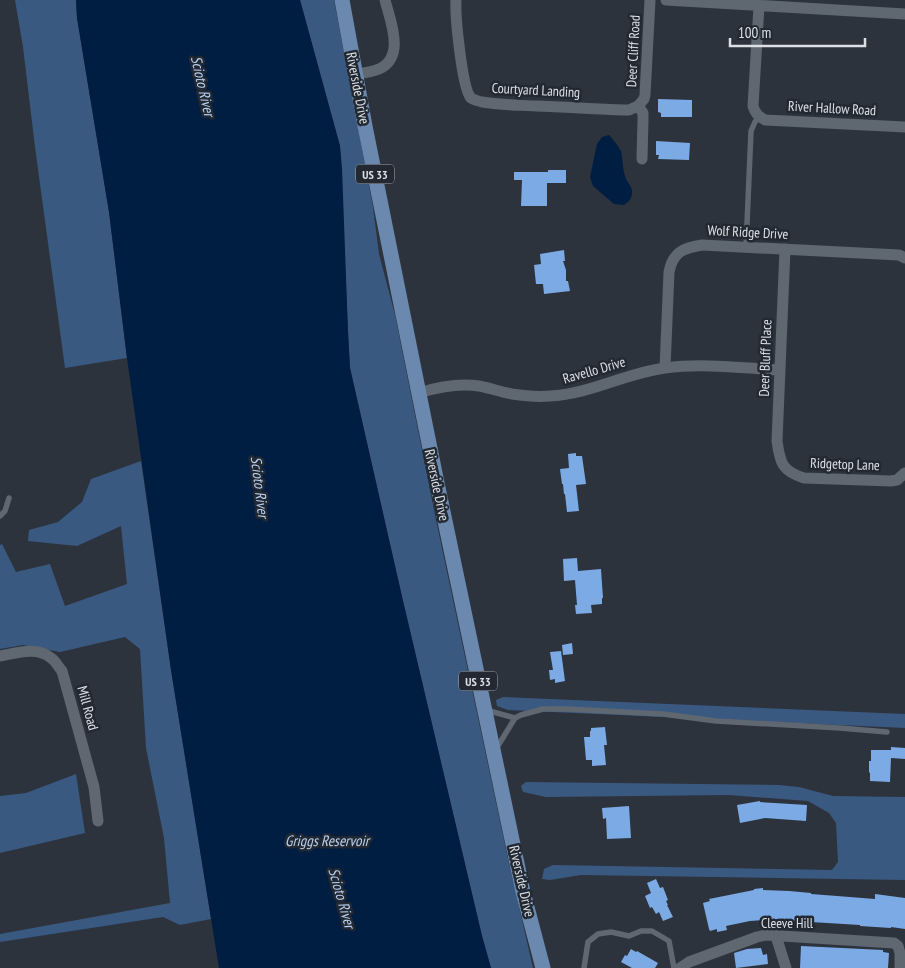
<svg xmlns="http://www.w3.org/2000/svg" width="905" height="968" font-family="'PT Sans Narrow',sans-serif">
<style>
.green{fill:#3a5981}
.water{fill:#001d42}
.building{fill:#7caae5}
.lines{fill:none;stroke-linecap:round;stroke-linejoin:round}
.lane{stroke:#5f6771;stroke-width:5.5}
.street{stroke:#5f6771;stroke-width:11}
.primary{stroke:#6b89af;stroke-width:15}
.labels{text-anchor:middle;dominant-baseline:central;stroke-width:5;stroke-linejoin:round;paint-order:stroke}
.shield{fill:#222932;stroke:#a4a9b0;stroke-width:1}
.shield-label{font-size:12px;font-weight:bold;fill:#dbe0e6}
.street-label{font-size:14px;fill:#dbe0e6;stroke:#222932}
.water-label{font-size:15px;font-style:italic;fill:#b8d0f0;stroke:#222932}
</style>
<rect width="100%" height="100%" fill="#2c333d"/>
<path class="green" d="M15,0H76L77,18L109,212L127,358L65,368L35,147L23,47Z
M300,0H334L373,207L379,254L395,315L436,520L508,859L533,968H491L482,936L403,601L350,368L348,332L340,146Z
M141,461L171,670L211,919L180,925L163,917L0,942V934L170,903L164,838L146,748L140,649L125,637L60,652L23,645L0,649V545L2,544L16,572L50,564L65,606L127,584L121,526L77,546L28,541L29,530L58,522L82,502L91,479Z
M503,697L905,714V728L508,710L497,706L496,700Z
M76,774L85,833L0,853V796L26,793Z
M526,782L779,785L799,787L833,796L905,797V880L581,875L550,880L542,879L544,869L553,865L832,870L838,862L836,823L829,813L808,801L729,795L546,797L523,792L521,786Z"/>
<path class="water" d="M76,0H300L340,146L342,168L348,332L350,368L403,601L482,936L491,968H219L171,670L127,358L109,212L77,18Z
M609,135C613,140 618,145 621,151C623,160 622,169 626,179C628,183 633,188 632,193C632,199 628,202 624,205L614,204L593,186L590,177L597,144L602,137Z"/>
<path class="building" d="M658,99L692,100V117H661V113L658,112Z
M656,141L690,143L689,160L658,159L659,155H656Z
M548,170H566V183H547V206H521L522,180H514V172H548Z
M564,250L565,261H563L566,270V281H568L570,291L544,294L543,284H536L534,265L541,264L540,254Z
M576,453V456H582L586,484L576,485L579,511L567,512L565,494H564L563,484H562L560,469L569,468L568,454Z
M577,558L578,571L601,569L603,598H602V604L591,605L592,613L576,614L575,605H577L575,580L564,581L563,559Z
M572,643L573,654L563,655L562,645Z
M561,651L565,681L555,683V679L550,680L549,670H553L550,652Z
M605,727L607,745H604L606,765L592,766V760H586L584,737H590V731H591V728Z
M891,747L905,748V759L891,758L890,782L870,781V773L869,772V761H871V750H891Z
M760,801V802L807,805L806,821L765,818L740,823L737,805Z
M629,806L631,838L607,839L606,818L603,819L602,808Z
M656,879L660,888L663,887L668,900L666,901L668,905H667L673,917L663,921L659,912L656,914L652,907L650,908L645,896L651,893L647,883Z
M763,888V890L789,891L811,893V894L837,896L875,899V894L905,898V929L891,927V928L860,926V925L778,920V919L750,921L726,926L727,930L717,932V929L710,931L709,929L703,903L710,901L709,899L754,890V889Z
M801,946L883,950V952L889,953L888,968H800Z
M761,948L763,955L767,954L768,964L736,968L734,953L747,949Z
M631,949L636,952L637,951L658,963L655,968H632L621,962L625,955L627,956Z"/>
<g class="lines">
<path class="lane" d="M746,247L751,131L755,122L759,117
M0,516L5,511L9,498
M486,710L515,718L496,749
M515,718L521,715L543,709H567L663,714L716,721L840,728L887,732
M584,968L588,942L598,934L611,932L629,936L641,931H652L669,941L674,968"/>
<path class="street" d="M456,0C455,15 462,89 471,98C474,100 478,101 482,102C500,105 518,105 536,106C565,107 595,109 624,110H629L638,106
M666,0L905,14
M759,6L753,106C755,113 758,116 765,120L905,127
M355,74C363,73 372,72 379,69C406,57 390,20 385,0
M642,159L643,120V113L638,106L644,99L645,95L650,0
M785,249L777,441C780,463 782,471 804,478L891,481L897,480L905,473
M665,368L669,272C673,252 683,248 702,245L899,255L905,258
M419,393C438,387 458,383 479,386C490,388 501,392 512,394C525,396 538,397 550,396C590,394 626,373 665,368C703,363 742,368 780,370
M0,656C17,653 37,646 51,658C56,661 58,667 62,671L94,787L98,821
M776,936L786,968
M680,968L689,962L757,937L766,935L894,943L898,946L900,953V968"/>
<path class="primary" d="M342,0L365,126L437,483L523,892L543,968"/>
</g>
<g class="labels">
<g class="shield">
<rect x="356" y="164.5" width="38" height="19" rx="4"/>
<rect x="459" y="671.5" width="38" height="19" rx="4"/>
</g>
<g class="shield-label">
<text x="375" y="174">US 33</text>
<text x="478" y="681">US 33</text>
</g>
<g class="street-label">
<text transform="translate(633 51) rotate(-87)">Deer Cliff Road</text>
<text transform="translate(358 88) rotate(79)">Riverside Drive</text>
<text transform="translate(536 90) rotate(3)">Courtyard Landing</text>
<text transform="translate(832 108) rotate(3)">River Hallow Road</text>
<text transform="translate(748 232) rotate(3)">Wolf Ridge Drive</text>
<text transform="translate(765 358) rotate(-88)">Deer Bluff Place</text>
<text transform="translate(594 370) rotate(-16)">Ravello Drive</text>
<text transform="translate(845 464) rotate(2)">Ridgetop Lane</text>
<text transform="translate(437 485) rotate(78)">Riverside Drive</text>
<text transform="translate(88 708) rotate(75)">Mill Road</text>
<text transform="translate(522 881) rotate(77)">Riverside Drive</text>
<text x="787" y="923">Cleeve Hill</text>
</g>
<g class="water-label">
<text transform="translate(203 86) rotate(77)">Scioto River</text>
<text transform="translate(260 487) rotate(83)">Scioto River</text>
<text x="327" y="840">Griggs Reservoir</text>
<text transform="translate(342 898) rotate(74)">Scioto River</text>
</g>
</g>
<path d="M730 38v8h135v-8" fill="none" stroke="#dbe0e6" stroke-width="2.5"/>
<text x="738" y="38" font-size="15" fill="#dbe0e6" stroke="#222932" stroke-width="4" paint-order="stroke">100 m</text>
</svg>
